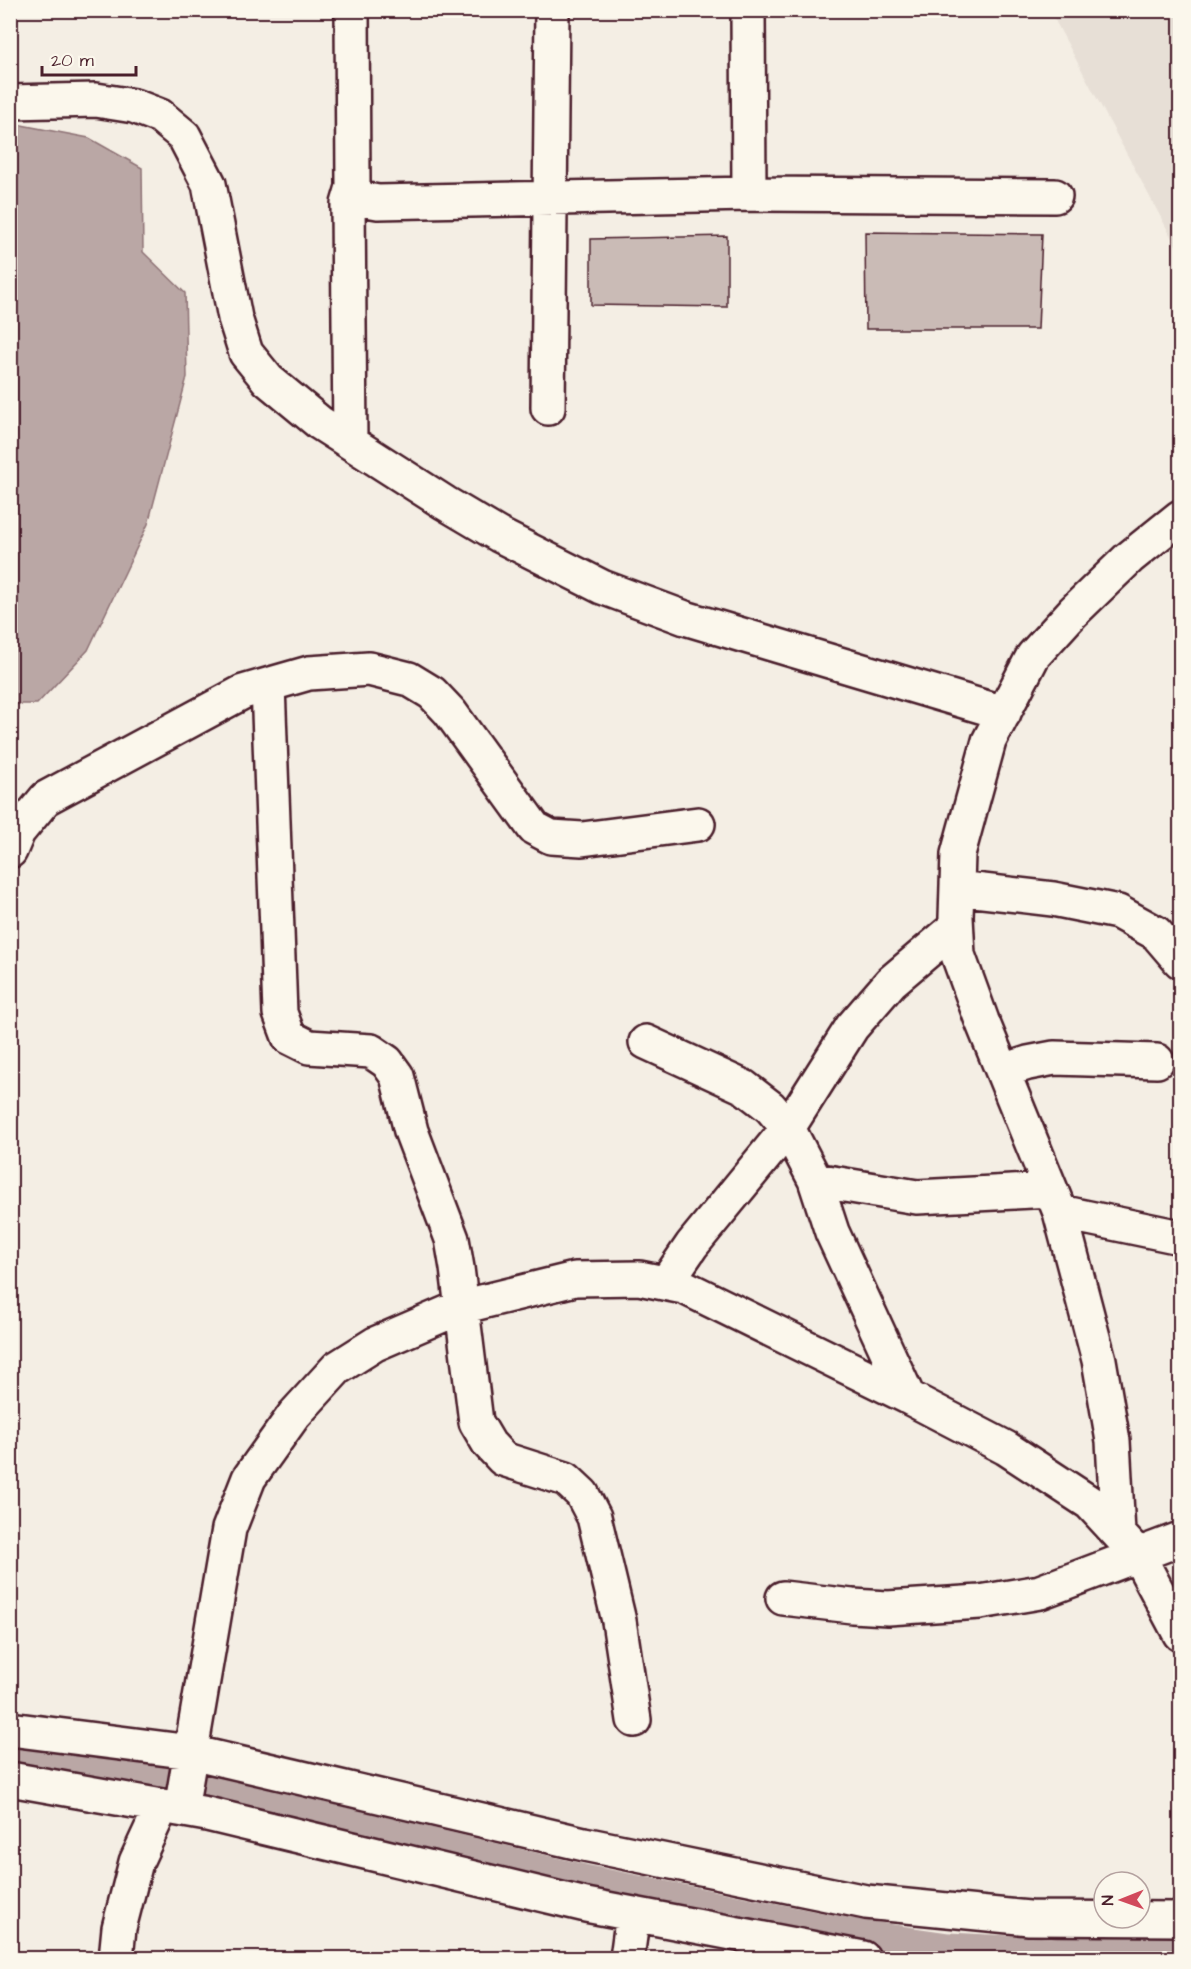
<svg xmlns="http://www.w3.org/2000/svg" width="1191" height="1969" font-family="'Architects Daughter',sans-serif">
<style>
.built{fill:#e7dfd6}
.water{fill:#baa7a5;stroke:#8d7174;stroke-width:1.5}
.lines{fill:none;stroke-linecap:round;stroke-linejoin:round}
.canal{stroke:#baa7a5;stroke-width:33}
.building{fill:#cabbb6;stroke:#4a1f2b;stroke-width:1.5}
.street-casing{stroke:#4a1f2b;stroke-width:38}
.street{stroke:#fbf7ec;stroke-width:33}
</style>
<rect width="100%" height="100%" fill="#f4eee4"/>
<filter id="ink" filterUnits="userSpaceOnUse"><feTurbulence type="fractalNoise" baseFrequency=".0167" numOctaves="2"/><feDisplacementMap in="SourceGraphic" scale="12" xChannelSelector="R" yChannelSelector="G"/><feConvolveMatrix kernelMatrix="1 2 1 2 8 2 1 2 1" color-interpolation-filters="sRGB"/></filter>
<g filter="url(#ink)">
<path class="built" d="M1050,11H1180V253Z"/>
<path class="water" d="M11,123L89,138L142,168L143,252L185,293L187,377L148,524L88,650L37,704H10Z"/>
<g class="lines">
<path class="canal" d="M10,1757L63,1762L202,1790L588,1882L845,1934L948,1949L1050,1954L1180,1946"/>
</g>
<path class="building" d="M865,232L1042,234L1038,329H866Z
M727,236V307L591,305V239Z"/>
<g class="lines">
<g class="street-casing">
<path id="street" d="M352,10L353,187L361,199L378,202L749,194L1055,196
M748,10L749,194
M10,102L96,100L134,106L160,116L184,136L209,184L235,318L246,353L268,380L320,423L445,503L499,535L602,587L685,618L1004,713
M548,408L552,10
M350,442L348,204L353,187
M268,685L280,1013L289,1037L309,1047L371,1051L387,1062L397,1076L411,1131L452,1239L457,1268L476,1422L489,1444L503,1459L566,1479L582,1494L594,1517L619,1621L634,1720
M10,851L18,832L46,798L243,692L309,673L369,669L409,679L432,693L450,712L534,828L551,837L582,839L698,824
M957,888L1053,899L1118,912L1156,933L1180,961
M646,1042L744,1087L770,1107L788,1128L815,1180L832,1232L908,1397
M1003,1071L1028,1063L1054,1058L1157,1061
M815,1180L917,1197L1051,1190
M1060,1212L1180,1237
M666,1283L692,1245L788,1128L852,1027L891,982L956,927
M1118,1533L1113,1441L1099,1360L1060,1212L982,1021L958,955L956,917L958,854L989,741L1033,656L1073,612L1129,558L1180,517
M783,1598L852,1606L888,1608L980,1602L1040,1592L1180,1539
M10,1729L191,1752L584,1844L866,1902L1029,1918L1180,1919
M10,1779L207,1814L586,1905L863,1958
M181,1809L229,1529L249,1478L294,1415L337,1368L375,1344L461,1307L575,1279L639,1278L684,1287L908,1397L1006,1448L1090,1503L1138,1555L1180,1634
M116,1958L119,1928L136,1862L162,1806
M627,1958L633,1914"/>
</g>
<use href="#street" class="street"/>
</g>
</g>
<rect width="1191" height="1969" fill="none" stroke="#fbf7ec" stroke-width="36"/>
<rect x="18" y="18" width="1155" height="1933" fill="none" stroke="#4a1f2b" stroke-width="2" filter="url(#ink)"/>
<g transform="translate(1122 1900) rotate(269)"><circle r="28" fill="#fbf7ec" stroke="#b4a19f" stroke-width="1.5"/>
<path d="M0-4.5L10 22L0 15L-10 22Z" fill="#d1495b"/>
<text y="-9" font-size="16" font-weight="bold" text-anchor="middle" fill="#4a1f2b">N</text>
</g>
<path d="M42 66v9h94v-9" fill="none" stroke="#4a1f2b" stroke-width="3"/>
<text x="51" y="66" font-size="18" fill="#4a1f2b" stroke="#fbf7ec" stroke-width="4.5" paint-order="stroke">20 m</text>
</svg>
